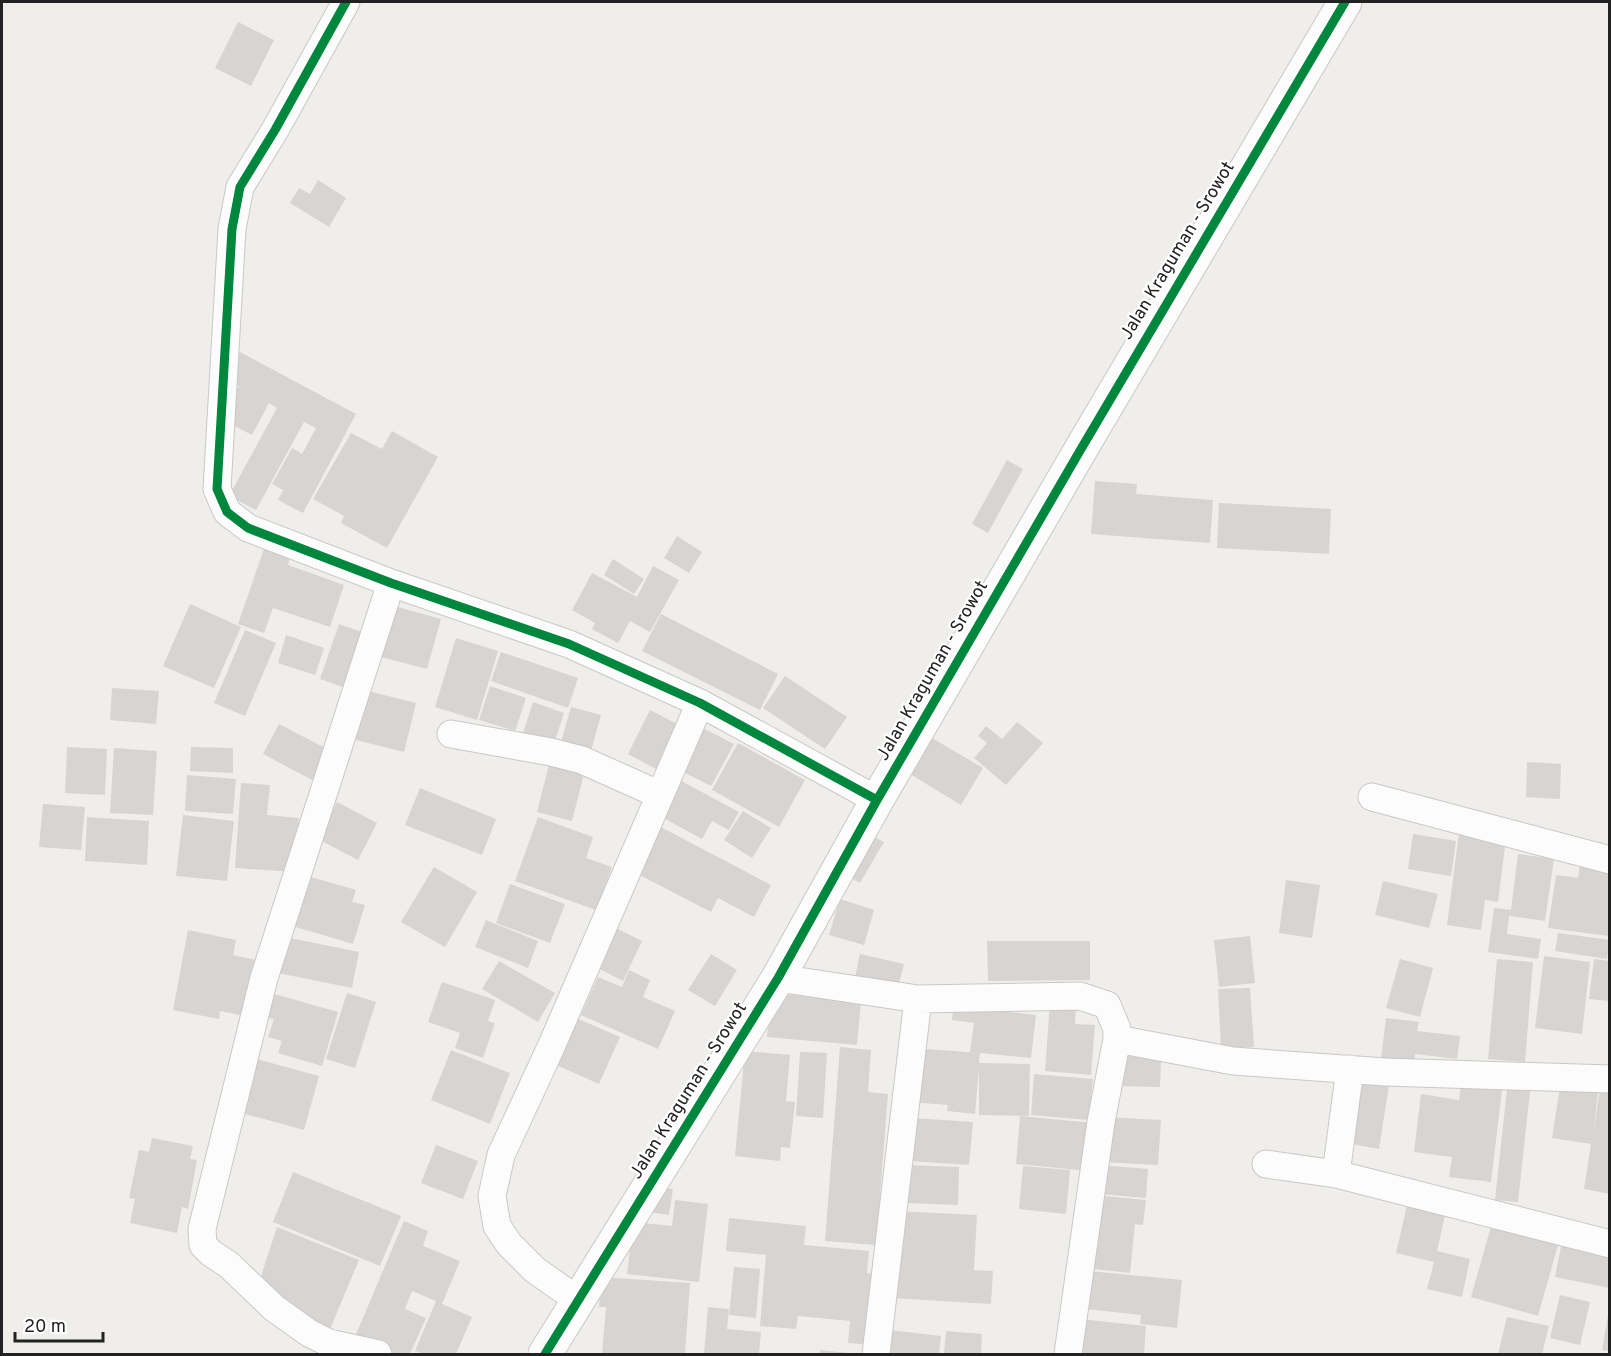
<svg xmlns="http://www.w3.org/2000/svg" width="1611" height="1356" font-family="Overpass,sans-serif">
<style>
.building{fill:#d7d4d2}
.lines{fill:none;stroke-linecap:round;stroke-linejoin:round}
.minor-casing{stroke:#c9c8c7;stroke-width:29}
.tertiary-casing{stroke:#c9c8c7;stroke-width:35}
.minor{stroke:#fdfcfc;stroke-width:27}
.tertiary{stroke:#fdfcfc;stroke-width:33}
.cycleway-casing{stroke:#fff;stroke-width:13}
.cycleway{stroke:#00873e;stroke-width:9}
.labels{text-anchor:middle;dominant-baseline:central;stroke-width:4.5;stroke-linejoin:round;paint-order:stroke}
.street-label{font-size:18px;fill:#222;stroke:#fff}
</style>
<rect width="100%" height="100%" fill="#f0eeeb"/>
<path class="building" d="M238,22L274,40L251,86L215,68Z
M318,180L346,198L329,227L290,203L299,188L310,194Z
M240,352L356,414L303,513L278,500L283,490L272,484L292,448L302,454L316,428L304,422L256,510L229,496L277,408L269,403L252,435L221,419L239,386L225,379Z
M392,431L438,457L387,548L341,523L344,516L313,499L351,433L382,449Z
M1007,460L1023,469L988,533L972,524Z
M1095,481L1137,484L1136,494L1213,500L1210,543L1091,534Z
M1219,503L1331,509L1329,554L1217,548Z
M677,536L702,552L689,573L664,558Z
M266,543L292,551L288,565L344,585L330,627L273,608L264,633L238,624Z
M613,559L644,579L634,594L604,575Z
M653,566L679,580L650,632L630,621L618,643L592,629L595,623L572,610L592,573L637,597Z
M190,604L241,627L214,688L163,666Z
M391,605L441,619L427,669L377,656Z
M661,614L778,674L760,710L642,651Z
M339,624L365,633L346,688L320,679Z
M245,630L276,643L245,716L214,703Z
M286,635L324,648L315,675L278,663Z
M456,638L498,651L477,720L435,707Z
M501,652L578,678L568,708L491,681Z
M785,676L847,717L825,749L763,708Z
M490,686L526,698L515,731L479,720Z
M112,688L159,691L156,724L110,720Z
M360,689L416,703L404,752L348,738Z
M533,702L564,713L552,749L521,739Z
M571,707L601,715L589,758L559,749Z
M650,710L683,727L660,771L628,754Z
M1017,722L1043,743L1006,785L974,758L987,743L978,736L986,726L1002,739Z
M279,724L329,750L312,780L263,754Z
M701,727L734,744L711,786L679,770Z
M927,735L983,768L961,805L905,771Z
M738,743L805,780L779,827L712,790Z
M67,747L107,749L105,795L65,793Z
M191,747L233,748V773L190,771Z
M114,748L157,751L153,815L110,813Z
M551,757L586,766L572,821L537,812Z
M1527,762L1561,764L1560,799L1526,797Z
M187,775L236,779L233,814L185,811Z
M676,778L739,812L729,830L712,821L702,839L656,814Z
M241,783L270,785L267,815L299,818L294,872L235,868Z
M420,788L496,819L482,855L405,825Z
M337,802L377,823L358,860L318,839Z
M43,804L85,807L81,850L39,847Z
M743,811L771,828L752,858L724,840Z
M183,815L234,821L227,881L176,876Z
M87,817L149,821L147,865L85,861Z
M538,817L593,837L586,858L612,867L596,910L515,881Z
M657,825L771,885L754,917L718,898L711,912L632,871Z
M863,831L884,842L860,883L840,872Z
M1459,833L1506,839L1498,902L1485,900L1481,930L1447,925Z
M1413,834L1456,841L1451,876L1408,869Z
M1518,854L1554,859L1545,921L1509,916L1507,934L1541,939L1538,959L1488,952L1494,908L1511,910Z
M1580,864L1610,867L1609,936L1548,928L1556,875L1578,878Z
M434,867L477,892L445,947L401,922Z
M304,875L356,890L352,902L365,905L353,944L289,925Z
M1286,880L1320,885L1312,938L1279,933Z
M1383,881L1438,894L1429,928L1375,915Z
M510,884L565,904L550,943L496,923Z
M840,899L874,910L864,945L829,935Z
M486,920L538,941L528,968L475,947Z
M614,927L642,941L623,981L594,966Z
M188,930L236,940L233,955L261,961L250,1017L220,1011L219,1019L173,1010Z
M1558,933L1610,940L1607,959L1555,951Z
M1250,936L1255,983L1219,987L1214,940Z
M285,937L359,952L352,988L278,973Z
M987,941H1090V980L988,981Z
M711,954L737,970L715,1006L688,990Z
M860,954L904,964L897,991L854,982Z
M1544,956L1590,962L1582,1034L1535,1028Z
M1400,959L1433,968L1420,1017L1386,1008Z
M1497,959L1533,962L1525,1062L1488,1059Z
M1594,959L1610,961V1001L1589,999Z
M499,961L555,993L538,1022L482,989Z
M629,970L650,980L643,997L675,1011L658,1049L581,1015L598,977L622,987Z
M442,982L495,1000L488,1021L495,1023L483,1058L455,1048L460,1033L428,1022Z
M1250,988L1254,1047L1221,1048L1218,989Z
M271,993L338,1012L322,1066L278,1053L282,1041L268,1037L274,1019L264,1017Z
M347,993L376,1002L355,1068L326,1059Z
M771,993L861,1001L857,1045L767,1037Z
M954,1001L1010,1007L1009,1012L1036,1015L1031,1058L970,1052L974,1023L952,1020Z
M1050,1002L1076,1004L1075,1024L1095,1025L1091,1075L1045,1071Z
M574,1017L620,1037L599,1084L554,1064Z
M1386,1018L1419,1022L1417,1031L1460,1036L1457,1059L1415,1054L1414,1063L1381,1059Z
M840,1047L871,1050L868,1092L888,1094L876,1245L825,1241Z
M913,1048L980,1053L979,1063L1030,1064L1029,1116L979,1115V1068L975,1114L947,1111L948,1105L909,1102Z
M451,1050L510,1073L490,1124L431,1100Z
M745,1051L790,1055L786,1101L795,1102L790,1148L781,1147L780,1161L735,1156Z
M800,1052L827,1053L823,1118L796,1116Z
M1115,1056L1161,1057L1160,1087L1114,1086Z
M253,1058L319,1076L304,1130L238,1112Z
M1034,1074L1093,1079L1089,1120L1031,1115Z
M1462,1076L1503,1082L1491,1182L1449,1177L1452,1157L1414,1152L1421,1094L1459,1100Z
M1356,1079L1389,1085L1379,1149L1346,1143Z
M1508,1080L1531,1082L1518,1202L1495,1200Z
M1560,1087L1598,1093L1593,1134L1600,1089L1610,1090V1194L1584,1189L1591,1144L1552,1138Z
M1020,1116L1094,1123L1089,1171L1016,1164Z
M1103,1117L1161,1120L1158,1165L1100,1162Z
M913,1118L973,1122L969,1165L910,1161Z
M152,1138L193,1146L190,1159L197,1160L188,1209L182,1207L177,1233L130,1223L135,1199L129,1198L139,1150L149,1152Z
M436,1145L478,1161L463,1199L421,1183Z
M907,1165L959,1167L958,1205L906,1203Z
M1101,1165L1148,1169L1146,1198L1099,1194Z
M1023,1166L1070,1170L1066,1214L1019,1209Z
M293,1172L401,1216L380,1266L273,1222Z
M652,1186L673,1189L669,1215L648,1212Z
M1094,1195L1146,1200L1143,1225L1135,1224L1130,1273L1086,1268Z
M1409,1197L1447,1206L1437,1251L1470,1259L1462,1297L1427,1289L1434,1262L1396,1253Z
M675,1200L708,1204L699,1282L627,1274L633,1222L672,1226Z
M896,1211L977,1215L974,1270L993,1271L991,1304L892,1298Z
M729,1218L806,1226L804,1245L869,1251L867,1273L881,1275L874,1345L848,1343L850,1321L798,1316L796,1329L760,1326L766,1255L726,1251Z
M1493,1219L1560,1238L1538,1316L1471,1297Z
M404,1221L428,1231L423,1246L460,1261L442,1304L472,1317L456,1354H423L415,1351L436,1301L412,1291L405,1309L426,1318L410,1354H390L354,1339Z
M277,1227L359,1260L328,1334L287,1315L261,1276Z
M1563,1236L1610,1246V1288L1555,1277Z
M734,1267L760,1269L756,1318L729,1315Z
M1089,1271L1182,1280L1177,1328L1140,1324L1141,1315L1085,1309Z
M601,1277L690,1283L685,1354H602L606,1307H599Z
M1560,1295L1590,1302L1580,1345L1550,1338Z
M708,1307L729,1309L727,1329L761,1332L759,1354H704Z
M1608,1315H1610V1351L1602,1350Z
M1507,1317L1549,1326L1542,1354H1498Z
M1079,1319L1146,1326L1144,1354H1075Z
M889,1330L941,1336L939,1354H886Z
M946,1331L982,1334L981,1354H944Z
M820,1350L850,1353V1354H819Z"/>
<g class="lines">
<g class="minor-casing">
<path id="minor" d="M346,2L275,130L240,187L232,229L217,489L227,512L248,528L391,583L569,644L700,703L877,800
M451,734L551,752L582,760L660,795
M1372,797L1610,860
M778,978L918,999L1080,996L1107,1005L1117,1029V1039L1101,1122L1068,1354
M1117,1039L1233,1061L1385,1072L1610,1079
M1266,1164L1336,1174L1610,1244
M1336,1174L1350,1069
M579,1301L535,1270L509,1244L497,1226L492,1196L501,1155L551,1047L700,703
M378,1354L329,1343L309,1333L274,1308L229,1265L211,1253L203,1245L202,1229L264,978L391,583
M876,1354L918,999"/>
</g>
<g class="tertiary-casing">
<path id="tertiary" d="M545,1354L778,978L877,800L1081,449L1345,2"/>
</g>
<use href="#minor" class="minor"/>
<use href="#tertiary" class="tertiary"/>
<g class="cycleway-casing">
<path id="cycleway" d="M346,2L275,130L240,187L232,229L217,489L227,512L248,528L391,583L569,644L700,703L877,800
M545,1354L778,978L877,800L1081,449L1345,2"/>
</g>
<use href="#cycleway" class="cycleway"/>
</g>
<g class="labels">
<g class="street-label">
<text transform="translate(1178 251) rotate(-59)">Jalan Kraguman - Srowot</text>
<text transform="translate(933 671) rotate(-60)">Jalan Kraguman - Srowot</text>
<text transform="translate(689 1091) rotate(-58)">Jalan Kraguman - Srowot</text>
</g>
</g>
<rect width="1611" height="1356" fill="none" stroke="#222222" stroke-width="6"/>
<path d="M15 1332v9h88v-9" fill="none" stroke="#222222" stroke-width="3"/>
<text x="24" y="1332" font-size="18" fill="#222222" stroke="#ffffff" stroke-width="4.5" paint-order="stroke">20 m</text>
</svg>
